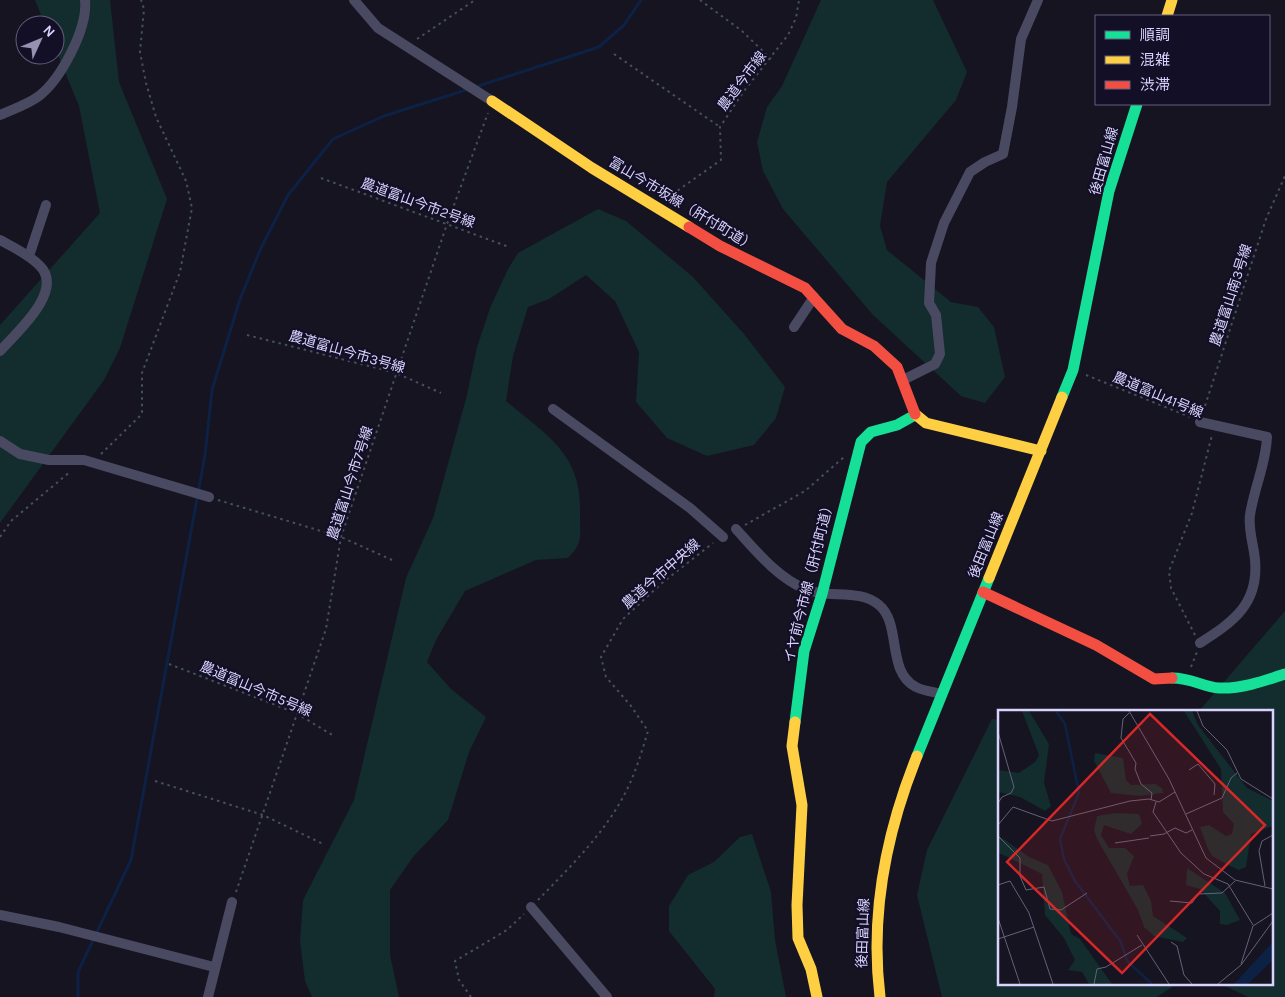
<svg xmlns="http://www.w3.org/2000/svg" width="1285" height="997" font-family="Karla,'Noto Sans JP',sans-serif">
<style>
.green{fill:#132c2d}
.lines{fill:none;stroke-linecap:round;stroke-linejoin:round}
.stream{stroke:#0d2144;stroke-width:3}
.path{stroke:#44505f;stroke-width:2;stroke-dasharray:2.5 4;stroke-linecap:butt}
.street{stroke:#4a4962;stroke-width:10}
.fast{stroke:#16e098;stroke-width:11}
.slow{stroke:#ffcf43;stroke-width:11}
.jam{stroke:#f24e42;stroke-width:11}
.labels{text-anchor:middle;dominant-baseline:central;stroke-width:4.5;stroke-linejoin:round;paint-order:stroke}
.street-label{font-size:14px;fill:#d9d4ff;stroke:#130f26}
.inset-river{fill:none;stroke:#0d2144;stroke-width:2.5}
.inset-road{fill:none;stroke:#64617a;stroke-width:1}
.view{fill:#d62828;fill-opacity:0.15;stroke:#d62828;stroke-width:2.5}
.inset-edge{fill:none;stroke:#d9d4ff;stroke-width:2.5}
</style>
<rect width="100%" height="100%" fill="#161421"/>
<path class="green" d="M35,0H110L119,82L167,199L120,348L104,380L0,523V325L100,213L79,106L55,48V25H45Z
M821,0H933L967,72L956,100L887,182L880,226L887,250L951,302L978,307L994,327L1005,377L985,403L961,396L873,315L783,209L763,171L757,142L767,107L782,86Z
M598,209L626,221L693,277L744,334L785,387L776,418L754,445L707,456L667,438L636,402L639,352L615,301L586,275L549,299L528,307L513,356L506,401C549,437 583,454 580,517C580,537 583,543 568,558L536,560L465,591L436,640L427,662L451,689L486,717L469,752L448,820L413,857L390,890V955L399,997H312L305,981L300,941L303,900L354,800L406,578L433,518L467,395L477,347L490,308L508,269L518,253Z
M1285,611V997H1248L1221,984L1211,983H1271V711H1199Z
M992,719L999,720V983H1178L1157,997H942L917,895L927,850Z
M752,834L771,892L775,940L786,997H714L715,989L669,931V906L688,875L714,862L740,837Z"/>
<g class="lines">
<path class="stream" d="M475,87L599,47L624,25L641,0
M78,997V972L131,860L205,455L212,390L240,299L261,248L288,195L333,139L384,116L469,89"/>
<path class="path" d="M700,0L742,31L771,59
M417,39L475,0
M614,54L720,127
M321,178L509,247
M667,198L721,160L720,127L744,91L788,35L796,18L799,0
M247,335L396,373L441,393
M1086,375L1190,417
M1203,412L1266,219L1285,176
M101,454L142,414V373L180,272L192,208L186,181L156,117L146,83L140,52L144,9L141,0
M218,500L341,537L392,560
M745,525L805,491L844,457
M0,537L11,521L71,471
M1195,635L1171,588L1169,571L1192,513L1212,435
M169,664L296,713L334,736
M1191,667L1197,652
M155,781L263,815L323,844
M236,892L326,629L341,537L447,224L488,113
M538,900C568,869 601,837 622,799C634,778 641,754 648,731L631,706L606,677L601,657L623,619L662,583L713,543
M471,997L459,980L455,961L507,930L524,914"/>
<path class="street" d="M354,0L378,28L492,101
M0,115C13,109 27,105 39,96C61,79 88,28 85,0
M0,240C13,247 28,254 39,265C66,290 16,333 0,351
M29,256L46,205
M794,327L814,297
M903,380L935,364L940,354L936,315L929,303L931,263L944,223L970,172L985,162L1003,154L1012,107L1021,39L1038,0
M553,409L690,508L723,537
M0,441L20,454L49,460H84L209,497
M736,529C756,551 777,577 805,589C828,599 859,588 879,605C902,624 886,672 916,687C923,691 934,692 942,694
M1200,643C1233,622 1259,604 1255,560C1254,546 1248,530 1250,515C1254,488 1266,464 1267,437L1200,422
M531,907L607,997
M0,915L59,927L214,967
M208,997L232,902"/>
<path class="fast" d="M1062,397L1073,370L1109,191L1137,104
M1172,678C1192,678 1203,687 1219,688C1241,689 1264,681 1285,674
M795,722L804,651L822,594L861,442L871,432L897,425L915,415
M917,756L989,578"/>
<path class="slow" d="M1167,16L1172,0
M492,101L592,168L689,227
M915,414L926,423L1041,451
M989,578L1062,397
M795,722L792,746L802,805L797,905L798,938L811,969L817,997
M880,997C870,915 886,833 917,756"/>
<path class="jam" d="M689,227L720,246L805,288L842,329L874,346L897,367L915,414
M983,592L1096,645L1154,679L1172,678"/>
</g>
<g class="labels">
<g class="street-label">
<text transform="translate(742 81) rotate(-53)">農道今市線</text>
<text transform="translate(1104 161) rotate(-74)">後田富山線</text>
<text transform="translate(418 203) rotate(20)">農道富山今市2号線</text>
<text transform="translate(682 204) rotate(31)">富山今市坂線（肝付町道）</text>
<text transform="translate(1231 295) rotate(-72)">農道富山南3号線</text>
<text transform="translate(347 352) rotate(16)">農道富山今市3号線</text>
<text transform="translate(1158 395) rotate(23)">農道富山41号線</text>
<text transform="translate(350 483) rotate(-72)">農道富山今市7号線</text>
<text transform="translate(986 545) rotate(-68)">後田富山線</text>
<text transform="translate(661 574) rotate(-41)">農道今市中央線</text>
<text transform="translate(809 581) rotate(-76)">イヤ前今市線（肝付町道）</text>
<text transform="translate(256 689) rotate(23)">農道富山今市5号線</text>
<text transform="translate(863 933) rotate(-88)">後田富山線</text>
</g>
</g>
<g transform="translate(998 710)">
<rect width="275" height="275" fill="#161421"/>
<path d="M24,1H31L51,34L46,73L53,96L47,101L22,87L0,82V60L21,63L37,52L41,45ZM186,1H194L200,15L249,78L275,91V116L253,124L248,157L241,160L232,156L214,146L210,139L202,117L211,115L228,126L234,124L236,114L225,102L223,59ZM97,43L125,48L128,70L133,75L157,74L164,78L165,83L142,86L113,83L96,51ZM118,103L141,104L144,114L133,124L106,115L103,125L111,138H127L136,146L129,164L132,176L145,175L153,191L155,206L189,228L185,232L156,226L146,217L140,200L99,129L96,120L99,106ZM0,125L31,147L50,155L64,182L73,224L82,229L114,274H91L84,262L70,260L77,250L66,228L47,205L44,164L1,143ZM189,158L227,183L242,210L229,215L222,214V201L202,179L188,175Z" fill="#132c2d"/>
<path d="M275,232V250L250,274H236Z" fill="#0d2144"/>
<path class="inset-river" d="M58,1L67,14L81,83L62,129L66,149L77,171L123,232L129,251L154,274"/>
<path class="inset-road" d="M131,1L171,69L208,148L237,170L275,179M199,1L205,16L229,40L243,69L275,89M131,3L125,9L123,28L138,53L137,59L143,74L154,83L153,90M0,22L16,77L13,83L4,87L0,93M191,60L200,54L217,74L216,85M158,92L155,102L183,143L206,164L230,174M188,104L224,88L233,68L239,63M0,115L15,97L54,111L132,91L151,89L161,92L177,82M0,126L22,148V166L28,180L46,177L52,199L63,200L89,183M152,126L166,124L177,118L188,123L194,120M117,133L151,128M230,174L255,215M0,175L12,171L31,203L55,274M267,176L261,141L264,131L275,125M172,191L194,193L200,184L224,183L237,171M0,208L22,274M139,225L171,274M0,229L36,217M173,232L179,236L186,265L194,274M243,254L255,216L275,203M96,274L99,259L108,257L144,235M220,274L243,255L275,211"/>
<path class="view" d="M152,4L267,115L124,263L9,152Z"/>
<rect width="275" height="275" class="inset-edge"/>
</g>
<rect x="1095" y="15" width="175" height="90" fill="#130f26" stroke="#625e7d"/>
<rect x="1105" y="31" width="25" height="8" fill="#16e098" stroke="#625e7d"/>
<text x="1140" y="40" font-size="15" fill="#d9d4ff">順調</text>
<rect x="1105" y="56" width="25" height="8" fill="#ffcf43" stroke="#625e7d"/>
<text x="1140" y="65" font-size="15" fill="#d9d4ff">混雑</text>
<rect x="1105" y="81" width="25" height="8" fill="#f24e42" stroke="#625e7d"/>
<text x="1140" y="90" font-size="15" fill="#d9d4ff">渋滞</text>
<g transform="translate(40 40) rotate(46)"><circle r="24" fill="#130f26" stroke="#625e7d"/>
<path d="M0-4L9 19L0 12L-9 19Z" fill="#9591b1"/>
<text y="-8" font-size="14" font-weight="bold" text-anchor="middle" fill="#d9d4ff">N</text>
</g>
</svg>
